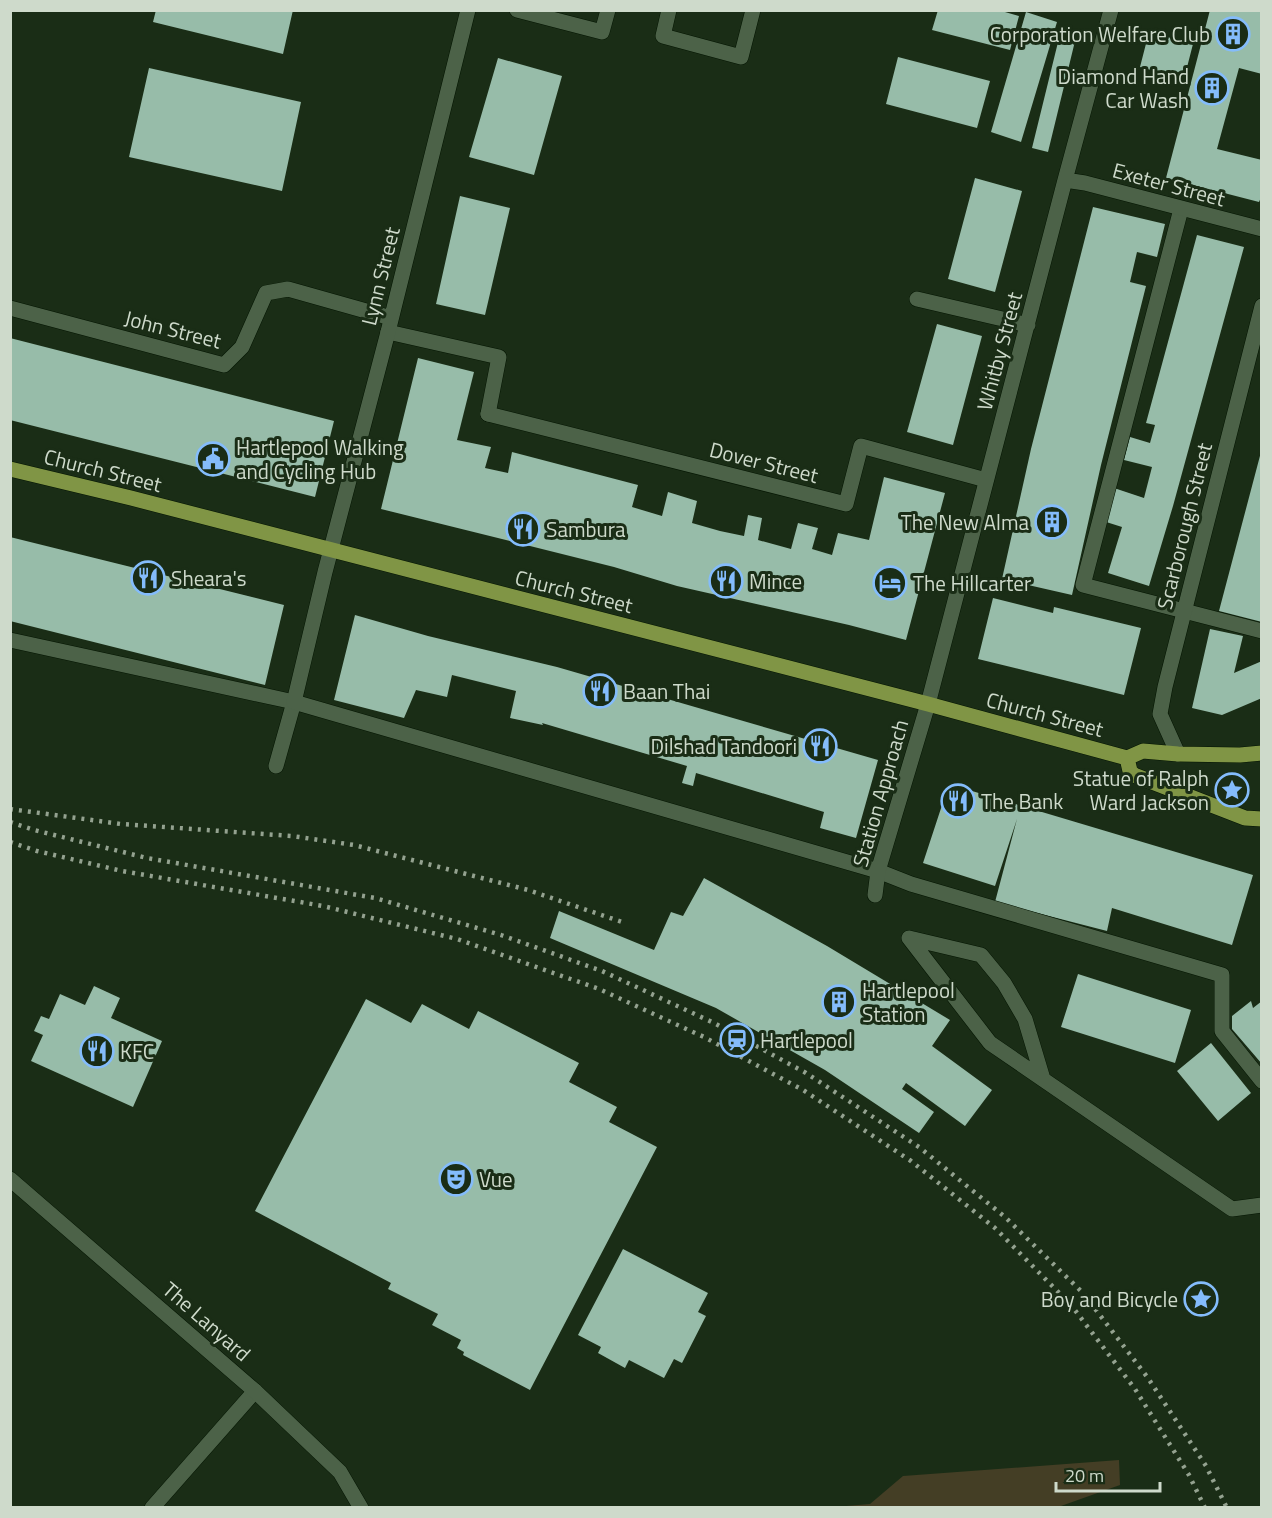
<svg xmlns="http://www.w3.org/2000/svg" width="1272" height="1518" font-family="'Titillium Web',sans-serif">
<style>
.green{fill:#443e25}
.building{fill:#97bca9}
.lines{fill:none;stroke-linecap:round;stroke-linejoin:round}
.service-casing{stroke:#041502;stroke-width:16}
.minor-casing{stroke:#041502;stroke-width:16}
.primary-casing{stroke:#041502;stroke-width:16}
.service{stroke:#4c6248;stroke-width:15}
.minor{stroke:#4c6248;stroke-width:15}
.primary{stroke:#809545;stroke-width:15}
.rail{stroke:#94a290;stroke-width:4.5;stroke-dasharray:3 6;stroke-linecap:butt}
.labels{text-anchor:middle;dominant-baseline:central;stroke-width:6;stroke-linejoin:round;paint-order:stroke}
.poi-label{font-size:21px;fill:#cedacb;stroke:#1a2d16;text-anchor:start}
.street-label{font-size:21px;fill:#cedacb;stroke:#1a2d16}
</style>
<rect width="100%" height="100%" fill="#1a2d16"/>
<path class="green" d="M1119,1460L1120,1485L1061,1506L1038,1508L834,1507L870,1504L903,1476Z"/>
<path class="building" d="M156,10H293L283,54L153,22Z
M938,10H998L1019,16L1010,50L932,30Z
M1210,10H1262V74L1239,68L1217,149L1262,160V195L1259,202L1166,178Z
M1026,12L1057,22L1021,142L991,132Z
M1149,32L1193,44L1184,79L1140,67Z
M1060,34L1076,37L1048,152L1032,148Z
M898,57L990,81L977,128L886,104Z
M498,58L562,76L534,175L469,157Z
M149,68L301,102L282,191L129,157Z
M975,178L1022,191L995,292L948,279Z
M460,196L510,208L485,315L436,304Z
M1093,207L1165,224L1157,257L1137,252L1130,282L1146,286L1101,465L1072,595L1002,579L1031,449Z
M1197,235L1244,247L1173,506L1149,586L1108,573L1122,527L1103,521L1114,488L1144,498L1152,467L1124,460L1130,437L1150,443L1155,425L1146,423Z
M937,324L982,336L953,445L907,432Z
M10,338L334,421L315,497L10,420Z
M418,358L474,372L457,440L491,447L485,468L508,473L512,452L638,485L632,507L662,516L668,492L697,501L692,523L720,531L744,536L748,515L762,518L758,540L791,549L798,523L818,528L812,549L832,555L838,533L869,540L884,477L945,493L906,640L849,625L677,586L614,567L381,509Z
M1261,452L1262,453V622L1219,611Z
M10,537L284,605L265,685L10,621Z
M993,598L1053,613L1054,607L1141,628L1124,695L978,659Z
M355,615L428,636L557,667L878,760L856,838L820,828L824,812L696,773L693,786L682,783L687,766L542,723L543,725L510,718L516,691L452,675L447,697L416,690L404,718L334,700Z
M1210,629L1243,636L1234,673L1262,661V698L1222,715L1192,708Z
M962,788L1253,875L1232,945L1112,908L1107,931L995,902L1017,819L995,886L923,863L946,793Z
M704,878L827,946L950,1020L932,1046L992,1090L965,1126L906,1083L902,1089L934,1112L919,1133L825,1070L716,1008L550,938L559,911L654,950L671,912L683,916Z
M1078,974L1191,1010L1175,1063L1061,1027Z
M94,986L120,998L111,1018L162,1041L133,1107L31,1061L43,1035L34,1031L41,1016L49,1019L60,994L85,1005Z
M366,999L411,1023L422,1004L469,1029L478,1011L579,1063L569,1082L617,1107L609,1122L657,1147L530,1390L463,1355L464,1352L457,1348L461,1340L432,1325L438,1314L388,1289L391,1283L255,1211Z
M1251,1001L1253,1008L1262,1001V1064L1232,1029V1016Z
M1211,1043L1251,1093L1218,1121L1177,1071Z
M623,1249L708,1293L698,1312L706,1316L682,1363L674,1359L664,1378L629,1360L625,1368L598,1353L601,1347L578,1335Z"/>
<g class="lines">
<g class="service-casing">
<path id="service" d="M517,10L602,32L608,10
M669,10L663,36L741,57L753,10
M1181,209L1083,585L1262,631
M388,332L499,357L488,414
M10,640L294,702L276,766
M878,871L911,884L1222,975V1031L1262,1081
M909,938L990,1043L1232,1209L1262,1205
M909,938L981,955L1004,983L1025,1019L1043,1079
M152,1508L255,1391"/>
</g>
<g class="minor-casing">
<path id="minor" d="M468,10L388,332L325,572L294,702L878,871
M1065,180L1085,183L1262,229
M917,299L1028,325
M10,308L224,365L242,347L266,293L288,289L391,318
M488,414L846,504L861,446L986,480
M1178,754L1160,714L1165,687L1262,306
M875,895L878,871L928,704L1065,180L1111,10
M10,1179L255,1391L340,1472L361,1508"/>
</g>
<g class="primary-casing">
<path id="primary" d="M10,469L131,498L928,704L1127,758L1143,751L1178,754L1240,755L1262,753
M1127,758L1130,771L1134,775L1245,818L1262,819"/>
</g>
<use href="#service" class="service"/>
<use href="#minor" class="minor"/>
<use href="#primary" class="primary"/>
<path class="rail" d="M10,809L121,824L292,836L354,845L528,890L625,923
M10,822L34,830L147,858L375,898L501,935L602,971L714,1023L806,1073L919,1147L1005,1217L1083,1293L1148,1378L1206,1466L1227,1508
M10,842L37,851L122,871L323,906L457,939L599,989L704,1037L803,1090L911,1161L995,1228L1071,1305L1135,1389L1189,1475L1205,1508"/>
</g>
<defs>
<g id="building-ring" transform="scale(1.725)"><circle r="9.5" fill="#1a2d16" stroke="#84bcfb" stroke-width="1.5"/><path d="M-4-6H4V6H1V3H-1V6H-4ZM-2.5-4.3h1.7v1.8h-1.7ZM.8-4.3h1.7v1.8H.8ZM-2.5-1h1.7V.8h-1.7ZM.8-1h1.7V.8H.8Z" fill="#84bcfb"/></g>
<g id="civic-ring" transform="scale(1.725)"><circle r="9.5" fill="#1a2d16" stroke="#84bcfb" stroke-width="1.5"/><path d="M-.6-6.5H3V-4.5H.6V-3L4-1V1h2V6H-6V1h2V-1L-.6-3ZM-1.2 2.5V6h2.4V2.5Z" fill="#84bcfb"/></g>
<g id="restaurant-ring" transform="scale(1.725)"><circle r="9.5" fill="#1a2d16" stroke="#84bcfb" stroke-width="1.5"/><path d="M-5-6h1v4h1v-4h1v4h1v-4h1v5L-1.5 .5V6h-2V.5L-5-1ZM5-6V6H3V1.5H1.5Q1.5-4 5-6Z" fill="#84bcfb"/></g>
<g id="hotel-ring" transform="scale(1.725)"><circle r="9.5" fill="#1a2d16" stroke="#84bcfb" stroke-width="1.5"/><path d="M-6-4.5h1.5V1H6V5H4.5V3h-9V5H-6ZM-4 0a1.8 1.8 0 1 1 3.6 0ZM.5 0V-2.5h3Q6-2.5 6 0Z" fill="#84bcfb"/></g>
<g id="sight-ring" transform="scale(1.725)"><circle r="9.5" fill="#1a2d16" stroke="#84bcfb" stroke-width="1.5"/><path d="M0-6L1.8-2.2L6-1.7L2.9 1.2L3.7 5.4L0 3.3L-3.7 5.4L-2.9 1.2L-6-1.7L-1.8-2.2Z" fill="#84bcfb"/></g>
<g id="station-ring" transform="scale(1.725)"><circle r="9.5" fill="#1a2d16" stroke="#84bcfb" stroke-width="1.5"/><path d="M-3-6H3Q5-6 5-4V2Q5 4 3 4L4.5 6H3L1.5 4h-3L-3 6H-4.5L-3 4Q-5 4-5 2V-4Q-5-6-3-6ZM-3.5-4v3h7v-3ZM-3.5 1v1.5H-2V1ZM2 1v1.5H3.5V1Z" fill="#84bcfb"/></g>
<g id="theatre-ring" transform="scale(1.725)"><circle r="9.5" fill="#1a2d16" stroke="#84bcfb" stroke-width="1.5"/><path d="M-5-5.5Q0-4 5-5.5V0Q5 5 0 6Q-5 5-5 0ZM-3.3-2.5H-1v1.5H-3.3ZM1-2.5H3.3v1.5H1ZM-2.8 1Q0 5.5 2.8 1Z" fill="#84bcfb"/></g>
</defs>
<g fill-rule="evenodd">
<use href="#building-ring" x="1233" y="34"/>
<use href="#building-ring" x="1212" y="88"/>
<use href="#civic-ring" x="213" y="459"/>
<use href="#building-ring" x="1052" y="522"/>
<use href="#restaurant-ring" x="523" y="529"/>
<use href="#restaurant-ring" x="148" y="578"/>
<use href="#restaurant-ring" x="726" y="581"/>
<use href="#hotel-ring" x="890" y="583"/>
<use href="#restaurant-ring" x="600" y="691"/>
<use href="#restaurant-ring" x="820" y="746"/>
<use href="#sight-ring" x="1232" y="790"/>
<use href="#restaurant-ring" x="958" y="801"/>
<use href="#building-ring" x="839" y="1002"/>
<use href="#station-ring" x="737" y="1040"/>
<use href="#restaurant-ring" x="97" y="1051"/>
<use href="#theatre-ring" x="456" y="1179"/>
<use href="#sight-ring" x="1201" y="1299"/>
</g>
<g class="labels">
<g class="poi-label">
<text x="1210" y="34" text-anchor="end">Corporation Welfare Club</text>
<text x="1189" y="76" text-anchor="end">Diamond Hand<tspan x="1189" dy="24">Car Wash</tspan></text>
<text x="236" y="447">Hartlepool Walking<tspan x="236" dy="24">and Cycling Hub</tspan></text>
<text x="1029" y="522" text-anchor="end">The New Alma</text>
<text x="546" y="529">Sambura</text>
<text x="171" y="578">Sheara's</text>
<text x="749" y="581">Mince</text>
<text x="913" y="583">The Hillcarter</text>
<text x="623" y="691">Baan Thai</text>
<text x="797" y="746" text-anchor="end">Dilshad Tandoori</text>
<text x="1209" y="778" text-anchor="end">Statue of Ralph<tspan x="1209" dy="24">Ward Jackson</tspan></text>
<text x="981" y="801">The Bank</text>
<text x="862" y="990">Hartlepool<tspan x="862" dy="24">Station</tspan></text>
<text x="760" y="1040">Hartlepool</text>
<text x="120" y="1051">KFC</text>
<text x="479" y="1179">Vue</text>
<text x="1178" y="1299" text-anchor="end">Boy and Bicycle</text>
</g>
<g class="street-label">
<text transform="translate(1169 184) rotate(15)">Exeter Street</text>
<text transform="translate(380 276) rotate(-76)">Lynn Street</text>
<text transform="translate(173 329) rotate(14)">John Street</text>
<text transform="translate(999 351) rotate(-75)">Whitby Street</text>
<text transform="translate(764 462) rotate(14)">Dover Street</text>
<text transform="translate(103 470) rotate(14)">Church Street</text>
<text transform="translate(1184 526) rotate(-76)">Scarborough Street</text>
<text transform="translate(574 591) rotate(14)">Church Street</text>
<text transform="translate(1045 714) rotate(15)">Church Street</text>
<text transform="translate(880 793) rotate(-74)">Station Approach</text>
<text transform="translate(207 1321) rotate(41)">The Lanyard</text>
</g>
</g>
<rect width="1272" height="1518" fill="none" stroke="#cedacb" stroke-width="24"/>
<path d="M1056 1482v9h104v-9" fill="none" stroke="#cedacb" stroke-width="3"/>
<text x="1065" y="1482" font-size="18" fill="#cedacb" stroke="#1a2d16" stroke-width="4.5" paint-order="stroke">20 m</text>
</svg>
